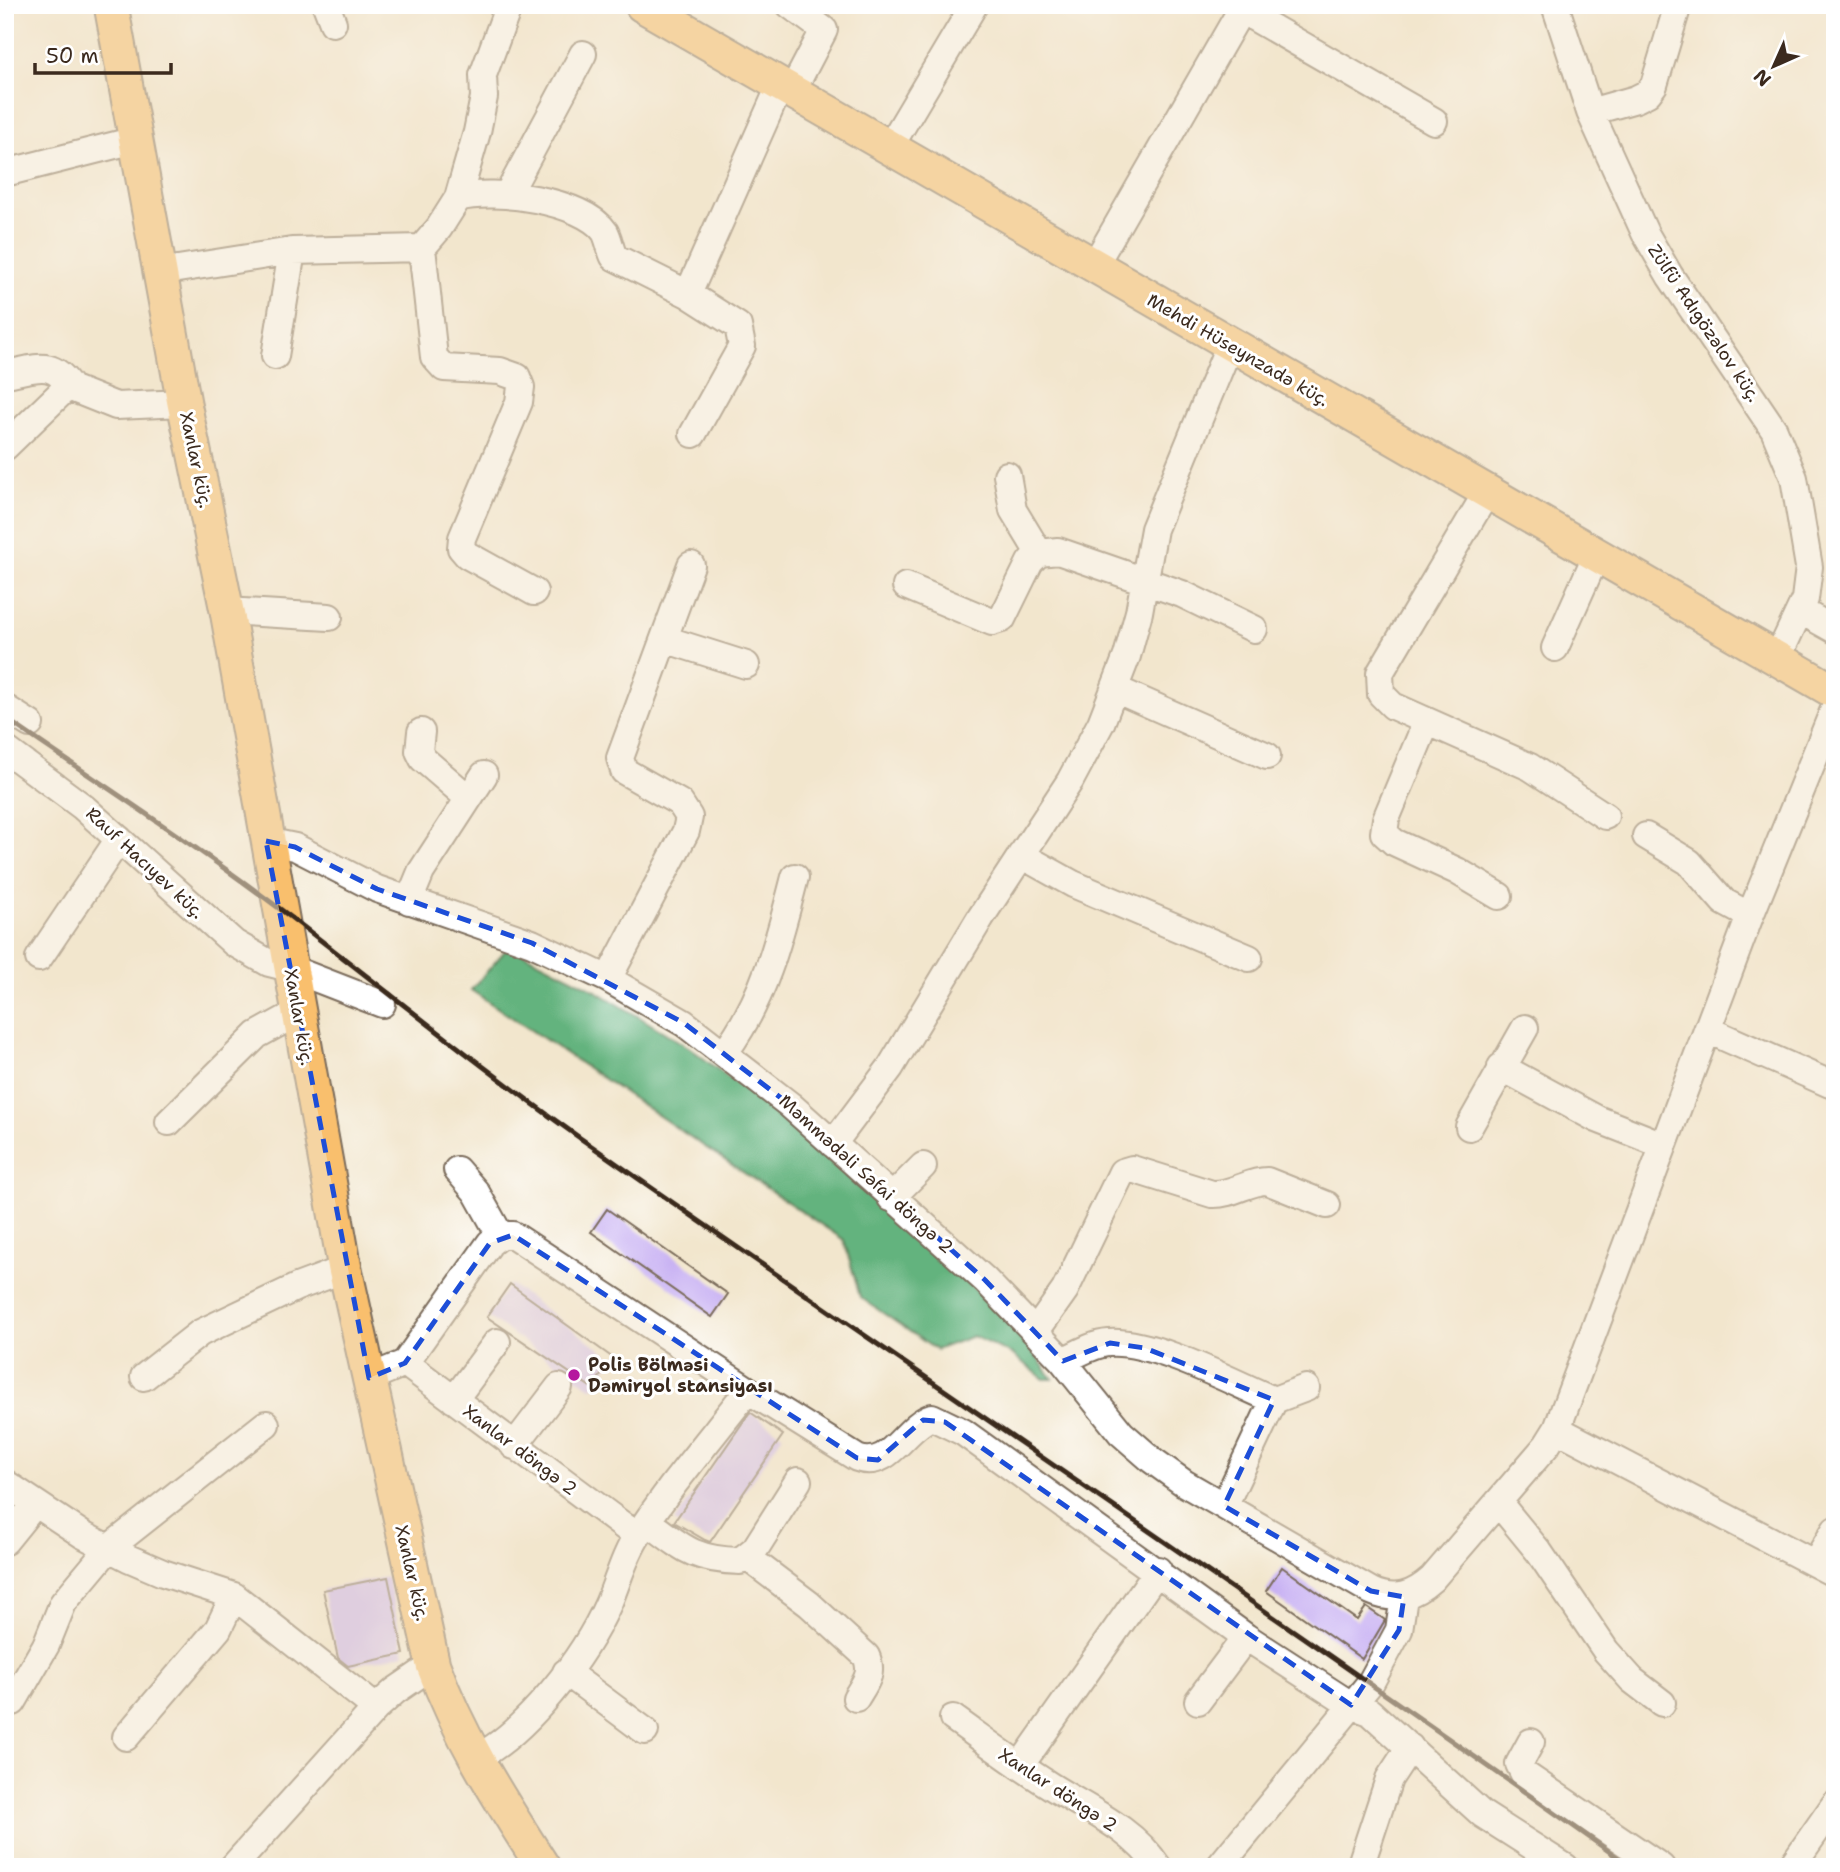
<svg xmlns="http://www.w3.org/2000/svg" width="1840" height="1872" font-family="'Shantell Sans',sans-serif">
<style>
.forest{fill:#64b37e;stroke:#506e4e;stroke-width:2}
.building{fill:#c8b1f3}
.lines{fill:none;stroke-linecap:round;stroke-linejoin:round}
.minor-casing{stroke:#7b6c5b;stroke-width:30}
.major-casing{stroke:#7b6c5b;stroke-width:37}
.minor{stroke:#fff;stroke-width:26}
.major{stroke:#f9bf6d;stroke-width:33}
.rail{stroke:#3b2a1e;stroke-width:5}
.marked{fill:none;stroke:#1d4ed8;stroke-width:5;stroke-dasharray:14 9;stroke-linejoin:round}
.poi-dot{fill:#b5179e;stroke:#fff;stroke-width:2.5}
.labels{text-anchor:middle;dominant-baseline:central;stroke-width:6;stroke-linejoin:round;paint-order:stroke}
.street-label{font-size:18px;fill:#3b2a1e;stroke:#fff}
.poi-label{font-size:18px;font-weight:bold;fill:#3b2a1e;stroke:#fff;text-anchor:start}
</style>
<rect width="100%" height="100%" fill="#fff"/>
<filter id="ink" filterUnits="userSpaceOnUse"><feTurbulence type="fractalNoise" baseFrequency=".0143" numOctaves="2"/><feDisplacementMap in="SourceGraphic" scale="14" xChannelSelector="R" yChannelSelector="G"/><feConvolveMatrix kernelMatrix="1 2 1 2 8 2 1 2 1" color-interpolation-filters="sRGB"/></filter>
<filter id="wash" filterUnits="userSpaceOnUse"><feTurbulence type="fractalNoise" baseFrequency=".00686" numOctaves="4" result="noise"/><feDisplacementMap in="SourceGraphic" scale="28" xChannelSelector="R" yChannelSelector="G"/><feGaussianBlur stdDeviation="1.57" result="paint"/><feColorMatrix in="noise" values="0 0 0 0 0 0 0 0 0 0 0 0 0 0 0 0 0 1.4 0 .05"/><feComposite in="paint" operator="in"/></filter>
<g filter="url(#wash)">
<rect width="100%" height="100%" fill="#f2e6cd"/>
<path class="forest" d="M509,946L588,986L690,1048L777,1115L1004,1314L1053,1379H1044L1012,1354L973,1336L936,1350L860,1297L844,1240L471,990Z"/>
<g id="blocks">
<path class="building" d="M607,1209L728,1294L712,1317L591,1232Z
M510,1284L613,1358L592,1388L487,1317Z
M750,1412L783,1435L710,1542L705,1540L674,1522Z
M1282,1567L1357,1620L1366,1607L1385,1620L1362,1659L1266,1591Z
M388,1577L404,1654L348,1666L338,1658L323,1590Z"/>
</g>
</g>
<g filter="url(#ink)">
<use href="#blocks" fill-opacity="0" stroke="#7b6c5b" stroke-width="2"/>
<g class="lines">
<g class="minor-casing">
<path id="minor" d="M326,5L333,23
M790,5L824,30L800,76
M1555,5L1590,112L1645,233L1670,276L1774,430L1794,478L1809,567L1805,599L1784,644
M1241,10L1434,121
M1590,112L1636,99L1648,93L1654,85L1678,5
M898,133L974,5
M5,173L135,140
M508,194L583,54
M458,198L477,132L484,97L483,75L509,5
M422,248L439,228L458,198C493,188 583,200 605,232C609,239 610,249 614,257L688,294L738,326L742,346L693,434
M1102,252L1244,5
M159,272L292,251L422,248L434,357L444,368L500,371L517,377L521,387L519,402L462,538L461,548L467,555L534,592
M688,294L780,86
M275,356L292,251
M5,374C36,369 52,358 71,388
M5,447L63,391L71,388L116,406L184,403
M1007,475L1013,510L1039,553
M1487,492L1380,673L1381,694L1393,706L1530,767L1605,816
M906,586L992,622L1002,619L1030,562L1039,553L1058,551L1182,594L1254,629
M227,611L329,617
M1801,611L1835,630
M664,639L746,665
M1555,648L1596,556
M1115,689L1267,756
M5,708L30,724
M1427,721L1386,819L1384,833L1394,842L1457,871L1499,896
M421,732L419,751L423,759L467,797
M5,749L83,807L234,943L269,963L289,968L382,1004
M1646,836L1689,862L1724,902L1750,916
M266,841L295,847L377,889L532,943L608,979L684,1023L790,1105L985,1280L1063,1361L1121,1433L1152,1460L1184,1483L1371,1591C1395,1602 1413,1596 1432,1579L1547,1445L1557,1429L1750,916L1835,707
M1021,855L1073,884L1249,958
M409,901L421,872L484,775
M39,958L119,839
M608,979L686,831L689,817L680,803L624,771L620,758L691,565
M1708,1030L1830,1084
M725,1052C764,1000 779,940 795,877
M1501,1067L1597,1119L1663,1145
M169,1122L257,1035L297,1013
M1469,1127L1525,1028
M833,1144L890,1068L981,917L1070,781L1101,723L1127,656L1139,612L1154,529L1229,346
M457,1170L476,1192L500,1235
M891,1198L923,1166
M1036,1331L1065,1290L1122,1172L1132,1169L1212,1194C1232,1195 1248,1181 1267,1181L1327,1205
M1063,1361C1077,1354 1093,1344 1109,1343C1153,1340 1232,1382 1274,1400L1224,1506
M405,1363L637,1536
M144,1377L200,1333L297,1287L345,1269
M369,1378L405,1363L490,1243L500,1235H513L748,1390L857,1458C890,1471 904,1426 932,1417L963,1432L1246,1637L1351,1705L1370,1712L1482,1814L1565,1867
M454,1400L497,1342
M1274,1400L1306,1388
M1557,1429L1835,1574
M514,1446L559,1387
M5,1483L83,1535L128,1558L163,1573L234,1596L376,1708
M1498,1502L1539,1552L1606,1651L1632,1680L1662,1703
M648,1522C683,1548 694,1560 740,1561L755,1549L798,1481
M5,1541L35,1504
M747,1557L809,1604L866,1656C874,1673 865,1683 856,1698
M1815,1563L1835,1530
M566,1672L645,1731
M1198,1701L1246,1637
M13,1702L46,1645L63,1603L109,1548L266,1424
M953,1718C984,1740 1014,1763 1046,1783C1084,1808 1132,1827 1158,1867
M126,1737L218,1629L234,1596
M1531,1742L1519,1764L1524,1774L1661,1867
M474,1759C526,1734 585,1656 608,1604C618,1581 624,1556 638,1535C670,1485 711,1438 748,1390
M1020,1766L1158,1570
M233,1867L376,1708L395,1691L433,1665
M1219,1867L1371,1682L1399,1630L1404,1597
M1360,1867L1389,1779L1410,1747
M1791,1867L1835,1804"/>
</g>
<g class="major-casing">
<path id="major" d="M111,5L184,403L227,611L345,1269L433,1665C460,1739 501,1801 543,1867
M642,5L1835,692"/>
</g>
<use href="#minor" class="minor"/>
<use href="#major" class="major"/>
<path class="rail" d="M5,718C98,782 194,844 284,912C390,993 493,1078 603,1154C945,1393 1291,1625 1631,1867"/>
</g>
</g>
<path d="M0 0H1840V1872H0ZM266,841L295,847L377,889L532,943L684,1023L790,1105L985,1280L1063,1361L1110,1343L1145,1348L1274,1400L1224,1506L1371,1591L1404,1597L1399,1630L1351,1705L945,1422L923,1420L878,1460L857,1458L513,1235L490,1243L405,1363L369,1378Z" fill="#f2e6cd" fill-opacity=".55" fill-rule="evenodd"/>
<path class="marked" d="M266,841L295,847L377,889L532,943L684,1023L790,1105L985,1280L1063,1361L1110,1343L1145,1348L1274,1400L1224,1506L1371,1591L1404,1597L1399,1630L1351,1705L945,1422L923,1420L878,1460L857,1458L513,1235L490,1243L405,1363L369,1378Z"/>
<circle class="poi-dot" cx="574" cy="1375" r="7"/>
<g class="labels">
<g class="street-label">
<text transform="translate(1704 323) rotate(56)">Zülfü Adıgözəlov küç.</text>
<text transform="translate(1238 350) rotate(30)">Mehdi Hüseynzadə küç.</text>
<text transform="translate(196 460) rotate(78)">Xanlar küç.</text>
<text transform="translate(145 863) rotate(43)">Rauf Hacıyev küç.</text>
<text transform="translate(299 1017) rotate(80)">Xanlar küç.</text>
<text transform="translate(866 1174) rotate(42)">Məmmədəli Səfai döngə 2</text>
<text transform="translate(520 1450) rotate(37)">Xanlar döngə 2</text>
<text transform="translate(412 1573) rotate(77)">Xanlar küç.</text>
<text transform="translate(1058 1790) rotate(33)">Xanlar döngə 2</text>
</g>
<g class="poi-label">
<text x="588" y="1365">Polis Bölməsi<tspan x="588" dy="21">Dəmiryol stansiyası</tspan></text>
</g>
</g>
<rect width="1840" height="1872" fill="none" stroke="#fff" stroke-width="28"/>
<g transform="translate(1774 66) rotate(225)" stroke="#ffffff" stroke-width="5" paint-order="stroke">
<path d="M0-5L12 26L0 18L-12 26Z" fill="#3b2a1e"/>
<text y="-10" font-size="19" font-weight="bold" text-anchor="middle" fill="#3b2a1e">N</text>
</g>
<path d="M35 63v10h136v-10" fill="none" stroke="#3b2a1e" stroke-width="3.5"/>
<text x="46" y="63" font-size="21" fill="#3b2a1e" stroke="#ffffff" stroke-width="5" paint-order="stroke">50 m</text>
</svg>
